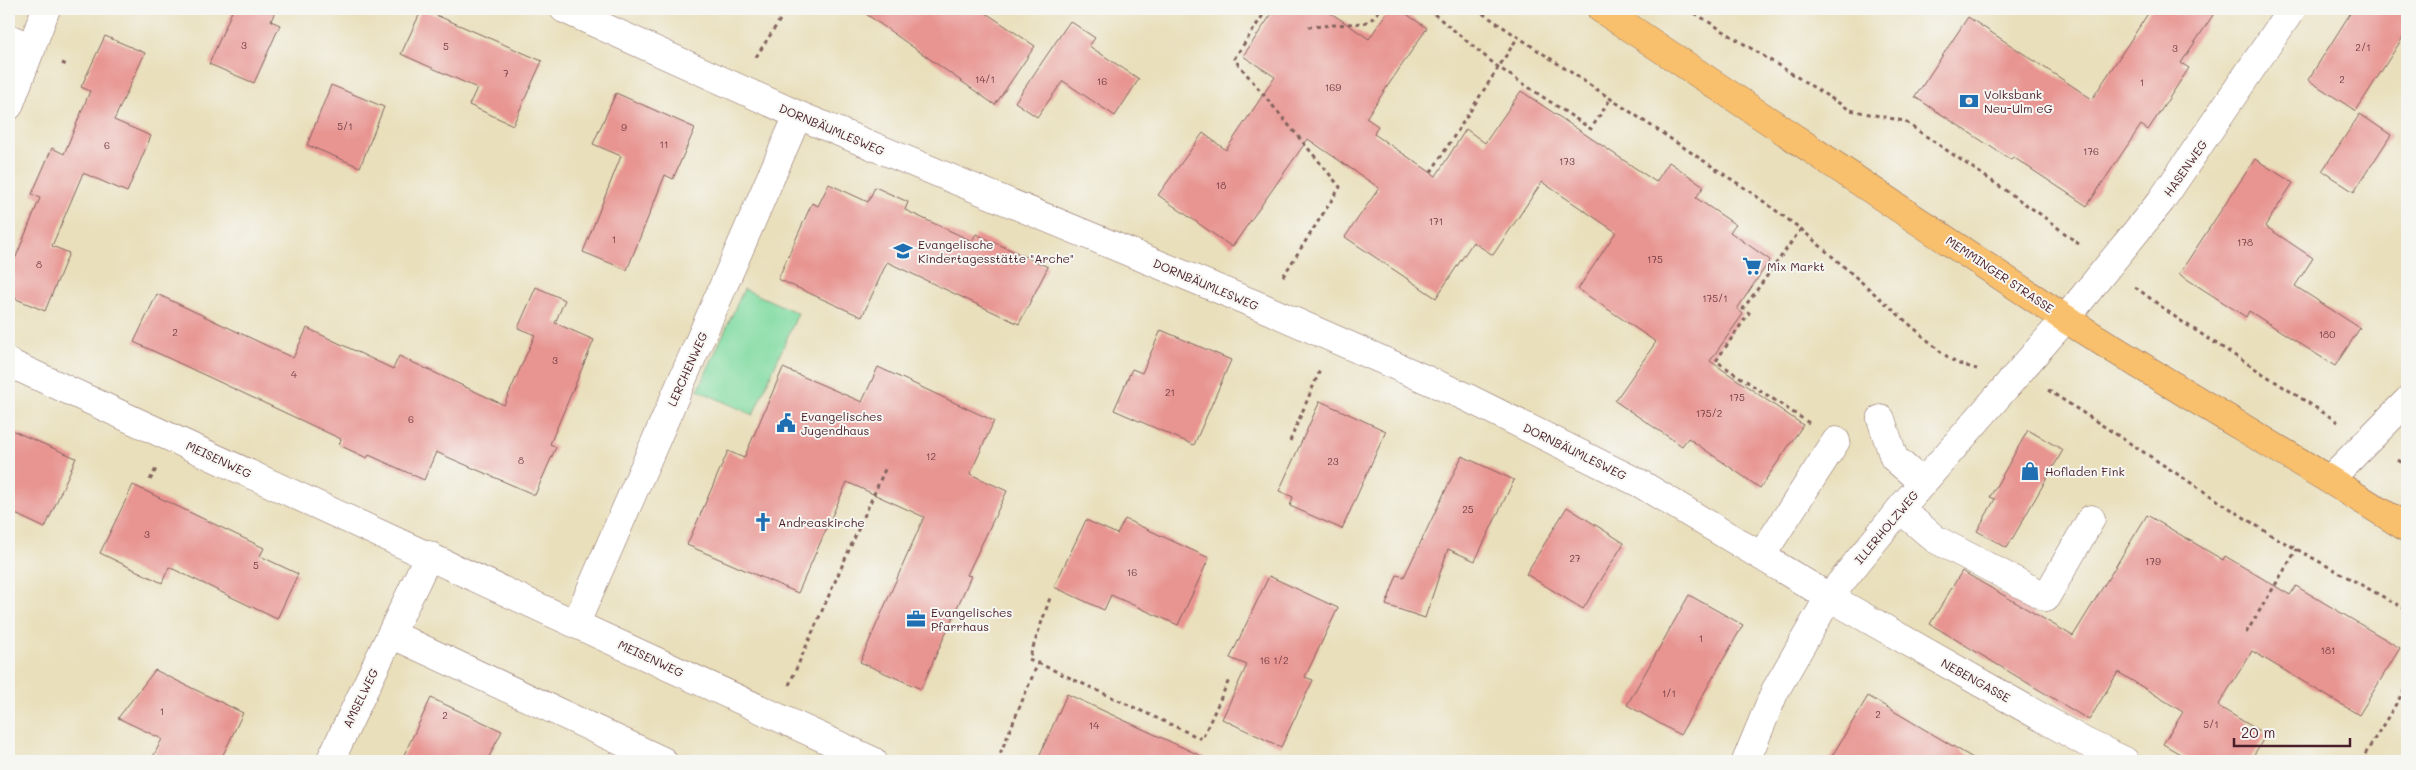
<svg xmlns="http://www.w3.org/2000/svg" width="2416" height="770" font-family="Mali,sans-serif">
<style>
.green{fill:#81dba1;stroke:#667d66}
.building{fill:#e89592}
.lines{fill:none;stroke-linecap:round;stroke-linejoin:round}
.minor-casing{stroke:#82625d;stroke-width:29}
.major-casing{stroke:#82625d;stroke-width:29}
.path{stroke:#82625d;stroke-width:3;stroke-dasharray:4 4;stroke-linecap:butt}
.minor{stroke:#fff;stroke-width:28}
.major{stroke:#f8bf6c;stroke-width:28}
.labels{text-anchor:middle;dominant-baseline:central;stroke-width:4;stroke-linejoin:round;paint-order:stroke}
.number-label{font-size:10px;fill:#723c45}
.poi-label{font-size:12px;fill:#4a1f2b;stroke:#f6f6f2;text-anchor:start}
.street-label{font-size:12px;fill:#4a1f2b;stroke:#f6f6f2}
</style>
<rect width="100%" height="100%" fill="#f6f6f2"/>
<filter id="ink" filterUnits="userSpaceOnUse"><feTurbulence type="fractalNoise" baseFrequency=".02" numOctaves="2"/><feDisplacementMap in="SourceGraphic" scale="10" xChannelSelector="R" yChannelSelector="G"/><feConvolveMatrix kernelMatrix="1 2 1 2 8 2 1 2 1" color-interpolation-filters="sRGB"/></filter>
<filter id="wash" filterUnits="userSpaceOnUse"><feTurbulence type="fractalNoise" baseFrequency=".0096" numOctaves="4" result="noise"/><feDisplacementMap in="SourceGraphic" scale="20" xChannelSelector="R" yChannelSelector="G"/><feGaussianBlur stdDeviation="1.12" result="paint"/><feColorMatrix in="noise" values="0 0 0 0 0 0 0 0 0 0 0 0 0 0 0 0 0 1.4 0 .05"/><feComposite in="paint" operator="in"/></filter>
<g filter="url(#wash)">
<rect width="100%" height="100%" fill="#e9dfbb"/>
<path class="green" d="M744,289L798,313L753,415L698,390Z"/>
<g id="blocks">
<path class="building" d="M233,9H276L271,21L280,25L254,83L209,64Z
M422,9L542,61L513,125L469,105L477,88L401,54Z
M859,9H980L1035,46L995,105Z
M1275,9H1325L1369,39L1389,9H1399L1427,28L1366,118L1378,126L1374,134L1436,176L1466,129L1485,143L1521,91L1656,182L1669,162L1704,186L1696,198L1736,225L1730,232L1770,260L1737,309L1743,314L1710,361L1803,425L1760,488L1688,438L1682,446L1615,401L1656,342L1578,289L1616,232L1542,182L1493,255L1473,242L1436,298L1345,237L1379,188L1308,139L1232,247L1158,195L1203,133L1226,150L1275,77L1243,56Z
M2151,9H2217L2181,63L2189,68L2148,130L2141,125L2087,206L2013,157L2011,160L1915,97L1968,17L2092,99Z
M2353,9H2407V31L2356,111L2308,80Z
M1070,21L1095,38L1089,46L1139,79L1115,116L1063,81L1037,117L1015,102Z
M105,36L145,53L114,120L151,136L127,192L83,173L52,246L69,253L45,311L9,296V274L40,198L32,194L52,148L64,154L90,91L81,87Z
M331,85L384,107L360,167L307,145Z
M616,93L695,128L673,179L665,175L627,270L583,252L621,156L593,144Z
M2360,114L2391,135L2354,192L2322,171Z
M2255,159L2293,183L2265,226L2313,258L2295,286L2360,328L2335,366L2249,311L2246,317L2179,274Z
M829,184L868,202L875,187L908,202L905,210L972,241L976,234L1048,267L1019,324L887,262L862,317L778,279L812,203L818,206Z
M536,287L565,300L555,323L594,340L550,444L556,447L535,495L436,452L424,480L369,455L367,458L339,445L341,439L134,342L157,294L293,358L307,328L393,369L399,356L504,405L535,335L518,328Z
M1161,330L1231,360L1194,445L1114,410L1132,369L1142,373Z
M878,367L994,421L970,474L1007,491L967,575L971,576L921,689L860,662L924,517L847,482L798,593L687,545L728,451L744,458L783,368L862,402Z
M1320,401L1386,431L1342,529L1290,506L1293,497L1279,491Z
M9,429L76,458L45,528L9,511Z
M2028,430L2063,450L2007,548L1977,531L1995,499L1990,497Z
M1462,456L1514,480L1475,561L1448,549L1425,618L1386,605L1397,575L1404,577Z
M133,485L264,548L260,556L298,574L277,619L169,567L162,583L100,553Z
M1567,507L1624,543L1583,609L1526,574Z
M2147,515L2223,560L2225,556L2290,595L2296,586L2400,648L2359,715L2252,651L2218,706L2266,735L2250,761H2192L2163,744L2183,712L2118,672L2089,720L1930,624L1962,571L2073,636Z
M1125,519L1209,558L1178,625L1111,595L1104,610L1054,587L1086,520L1117,534Z
M1269,576L1338,608L1305,677L1313,680L1281,747L1222,719L1247,665L1230,658Z
M1689,595L1743,625L1680,735L1627,705Z
M155,670L243,713L220,761H151L162,739L118,718Z
M1067,694L1212,761H1037Z
M1868,696L1978,761H1829Z
M431,698L502,731L487,761H401Z"/>
</g>
</g>
<g filter="url(#ink)">
<use href="#blocks" fill-opacity="0" stroke="#82625d" stroke-width="1"/>
<g class="lines">
<g class="minor-casing">
<path id="minor" d="M564,9L798,115L1264,308L1466,397L1641,484L1829,597L2085,742L2125,761
M9,38L32,48
M9,106L46,9
M9,363L873,761
M1881,419L1894,458L1923,483
M2330,479L2407,401
M1900,509L1935,539L2046,597L2091,519
M429,555L391,634L663,761
M1761,556L1836,441
M576,623L798,115
M330,761L391,634
M1746,761L1775,691L1829,597L1900,509L2066,318L2161,201L2292,9"/>
</g>
<g class="major-casing">
<path id="major" d="M1601,9C1756,111 1910,217 2066,319C2178,391 2295,457 2407,528"/>
</g>
<path class="path" d="M1267,9L1234,59L1340,187L1282,278
M1428,9L1498,67L1591,129L1611,98
M1476,9L1752,193L1801,229L1941,352L1956,363L1977,369
M1688,9L1850,110L1904,121L2040,214L2080,245
M1308,27L1363,23L1370,21L1381,9
M756,57L787,9
M62,63L69,66
M1431,172L1518,37
M1801,229L1743,309L1749,313L1716,361L1809,423
M2135,287L2178,319L2338,422
M2048,390L2271,535L2407,610
M1290,441L1320,370
M2398,460L2407,466
M150,480L157,467
M2246,633L2297,549
M1038,663L1202,739L1229,680
M789,685L886,467
M997,761L1038,663L1029,659L1051,595
M2361,761L2407,686"/>
<use href="#minor" class="minor"/>
<use href="#major" class="major"/>
</g>
</g>
<defs>
<g id="bank-bare" transform="scale(1.5)"><path d="M-6-4H6V4H-6ZM0-2.3a2.3 2.3 0 1 0 0 4.6a2.3 2.3 0 1 0 0-4.6Z" fill="#1f6fb2" stroke="#f6f6f2" stroke-width="2.5" paint-order="stroke"/></g>
<g id="school-bare" transform="scale(1.5)"><path d="M0-5L7-2L0 1L-7-2ZM-4 1L0 2.5L4 1V4Q0 6-4 4Z" fill="#1f6fb2" stroke="#f6f6f2" stroke-width="2.5" paint-order="stroke"/></g>
<g id="supermarket-bare" transform="scale(1.5)"><path d="M-6-5.5h2.5l.6 2H6L4.5 2H-2.5L-4.4-4H-6ZM-1.5 3.2a1.3 1.3 0 1 0 .1 0ZM3 3.2a1.3 1.3 0 1 0 .1 0Z" fill="#1f6fb2" stroke="#f6f6f2" stroke-width="2.5" paint-order="stroke"/></g>
<g id="civic-bare" transform="scale(1.5)"><path d="M-.6-6.5H3V-4.5H.6V-3L4-1V1h2V6H-6V1h2V-1L-.6-3ZM-1.2 2.5V6h2.4V2.5Z" fill="#1f6fb2" stroke="#f6f6f2" stroke-width="2.5" paint-order="stroke"/></g>
<g id="shop-bare" transform="scale(1.5)"><path d="M-5-2.5h2.3a2.7 3.5 0 0 1 5.4 0H5L5.5 6h-11ZM-1.5-2.5h3a1.5 2.3 0 0 0-3 0Z" fill="#1f6fb2" stroke="#f6f6f2" stroke-width="2.5" paint-order="stroke"/></g>
<g id="church-bare" transform="scale(1.5)"><path d="M-1.2-6h2.4v3.5h3.3v2.4h-3.3V6h-2.4V-.1h-3.3v-2.4h3.3Z" fill="#1f6fb2" stroke="#f6f6f2" stroke-width="2.5" paint-order="stroke"/></g>
<g id="office-bare" transform="scale(1.5)"><path d="M-6-3h4V-5.5h4V-3h4V5H-6ZM-1-4.5V-3h2v-1.5ZM-6 0V1H6V0Z" fill="#1f6fb2" stroke="#f6f6f2" stroke-width="2.5" paint-order="stroke"/></g>
</defs>
<g fill-rule="evenodd">
<use href="#bank-bare" x="1969" y="101"/>
<use href="#school-bare" x="903" y="251"/>
<use href="#supermarket-bare" x="1752" y="266"/>
<use href="#civic-bare" x="786" y="423"/>
<use href="#shop-bare" x="2030" y="471"/>
<use href="#church-bare" x="763" y="522"/>
<use href="#office-bare" x="916" y="619"/>
</g>
<g class="labels">
<g class="number-label">
<text x="244" y="45">3</text>
<text x="446" y="46">5</text>
<text x="2363" y="47">2/1</text>
<text x="2175" y="48">3</text>
<text x="506" y="73">7</text>
<text x="985" y="79">14/1</text>
<text x="2342" y="79">2</text>
<text x="1102" y="81">16</text>
<text x="2142" y="82">1</text>
<text x="1333" y="87">169</text>
<text x="345" y="126">5/1</text>
<text x="624" y="127">9</text>
<text x="664" y="144">11</text>
<text x="107" y="145">6</text>
<text x="2091" y="151">176</text>
<text x="1567" y="161">173</text>
<text x="1221" y="185">18</text>
<text x="1436" y="221">171</text>
<text x="614" y="239">1</text>
<text x="2245" y="242">178</text>
<text x="1655" y="259">175</text>
<text x="39" y="264">8</text>
<text x="1715" y="298">175/1</text>
<text x="175" y="332">2</text>
<text x="2327" y="334">180</text>
<text x="555" y="360">3</text>
<text x="294" y="374">4</text>
<text x="1170" y="392">21</text>
<text x="1737" y="397">175</text>
<text x="1709" y="413">175/2</text>
<text x="411" y="419">6</text>
<text x="931" y="456">12</text>
<text x="521" y="460">8</text>
<text x="1333" y="461">23</text>
<text x="1468" y="509">25</text>
<text x="147" y="534">3</text>
<text x="1575" y="558">27</text>
<text x="2153" y="561">179</text>
<text x="256" y="565">5</text>
<text x="1132" y="572">16</text>
<text x="1701" y="638">1</text>
<text x="2328" y="650">181</text>
<text x="1274" y="660">16 1/2</text>
<text x="1669" y="693">1/1</text>
<text x="162" y="711">1</text>
<text x="1878" y="714">2</text>
<text x="445" y="715">2</text>
<text x="2211" y="724">5/1</text>
<text x="1094" y="725">14</text>
</g>
<g class="poi-label">
<text x="1984" y="94">Volksbank<tspan x="1984" dy="14">Neu-Ulm eG</tspan></text>
<text x="918" y="244">Evangelische<tspan x="918" dy="14">Kindertagesstätte "Arche"</tspan></text>
<text x="1767" y="266">Mix Markt</text>
<text x="801" y="416">Evangelisches<tspan x="801" dy="14">Jugendhaus</tspan></text>
<text x="2045" y="471">Hofladen Fink</text>
<text x="778" y="522">Andreaskirche</text>
<text x="931" y="612">Evangelisches<tspan x="931" dy="14">Pfarrhaus</tspan></text>
</g>
<g class="street-label">
<text transform="translate(832 129) rotate(23)">DORNBÄUMLESWEG</text>
<text transform="translate(2185 168) rotate(-55)">HASENWEG</text>
<text transform="translate(2000 274) rotate(34)">MEMMINGER STRASSE</text>
<text transform="translate(1206 284) rotate(23)">DORNBÄUMLESWEG</text>
<text transform="translate(687 369) rotate(-66)">LERCHENWEG</text>
<text transform="translate(1575 451) rotate(26)">DORNBÄUMLESWEG</text>
<text transform="translate(219 459) rotate(25)">MEISENWEG</text>
<text transform="translate(1886 527) rotate(-50)">ILLERHOLZWEG</text>
<text transform="translate(651 658) rotate(25)">MEISENWEG</text>
<text transform="translate(1976 680) rotate(29)">NEBENGASSE</text>
<text transform="translate(360 698) rotate(-64)">AMSELWEG</text>
</g>
</g>
<rect width="2416" height="770" fill="none" stroke="#f6f6f2" stroke-width="30"/>
<path d="M2234 738v8h116v-8" fill="none" stroke="#4a1f2b" stroke-width="2.5"/>
<text x="2241" y="738" font-size="15" fill="#4a1f2b" stroke="#f6f6f2" stroke-width="4" paint-order="stroke">20 m</text>
</svg>
